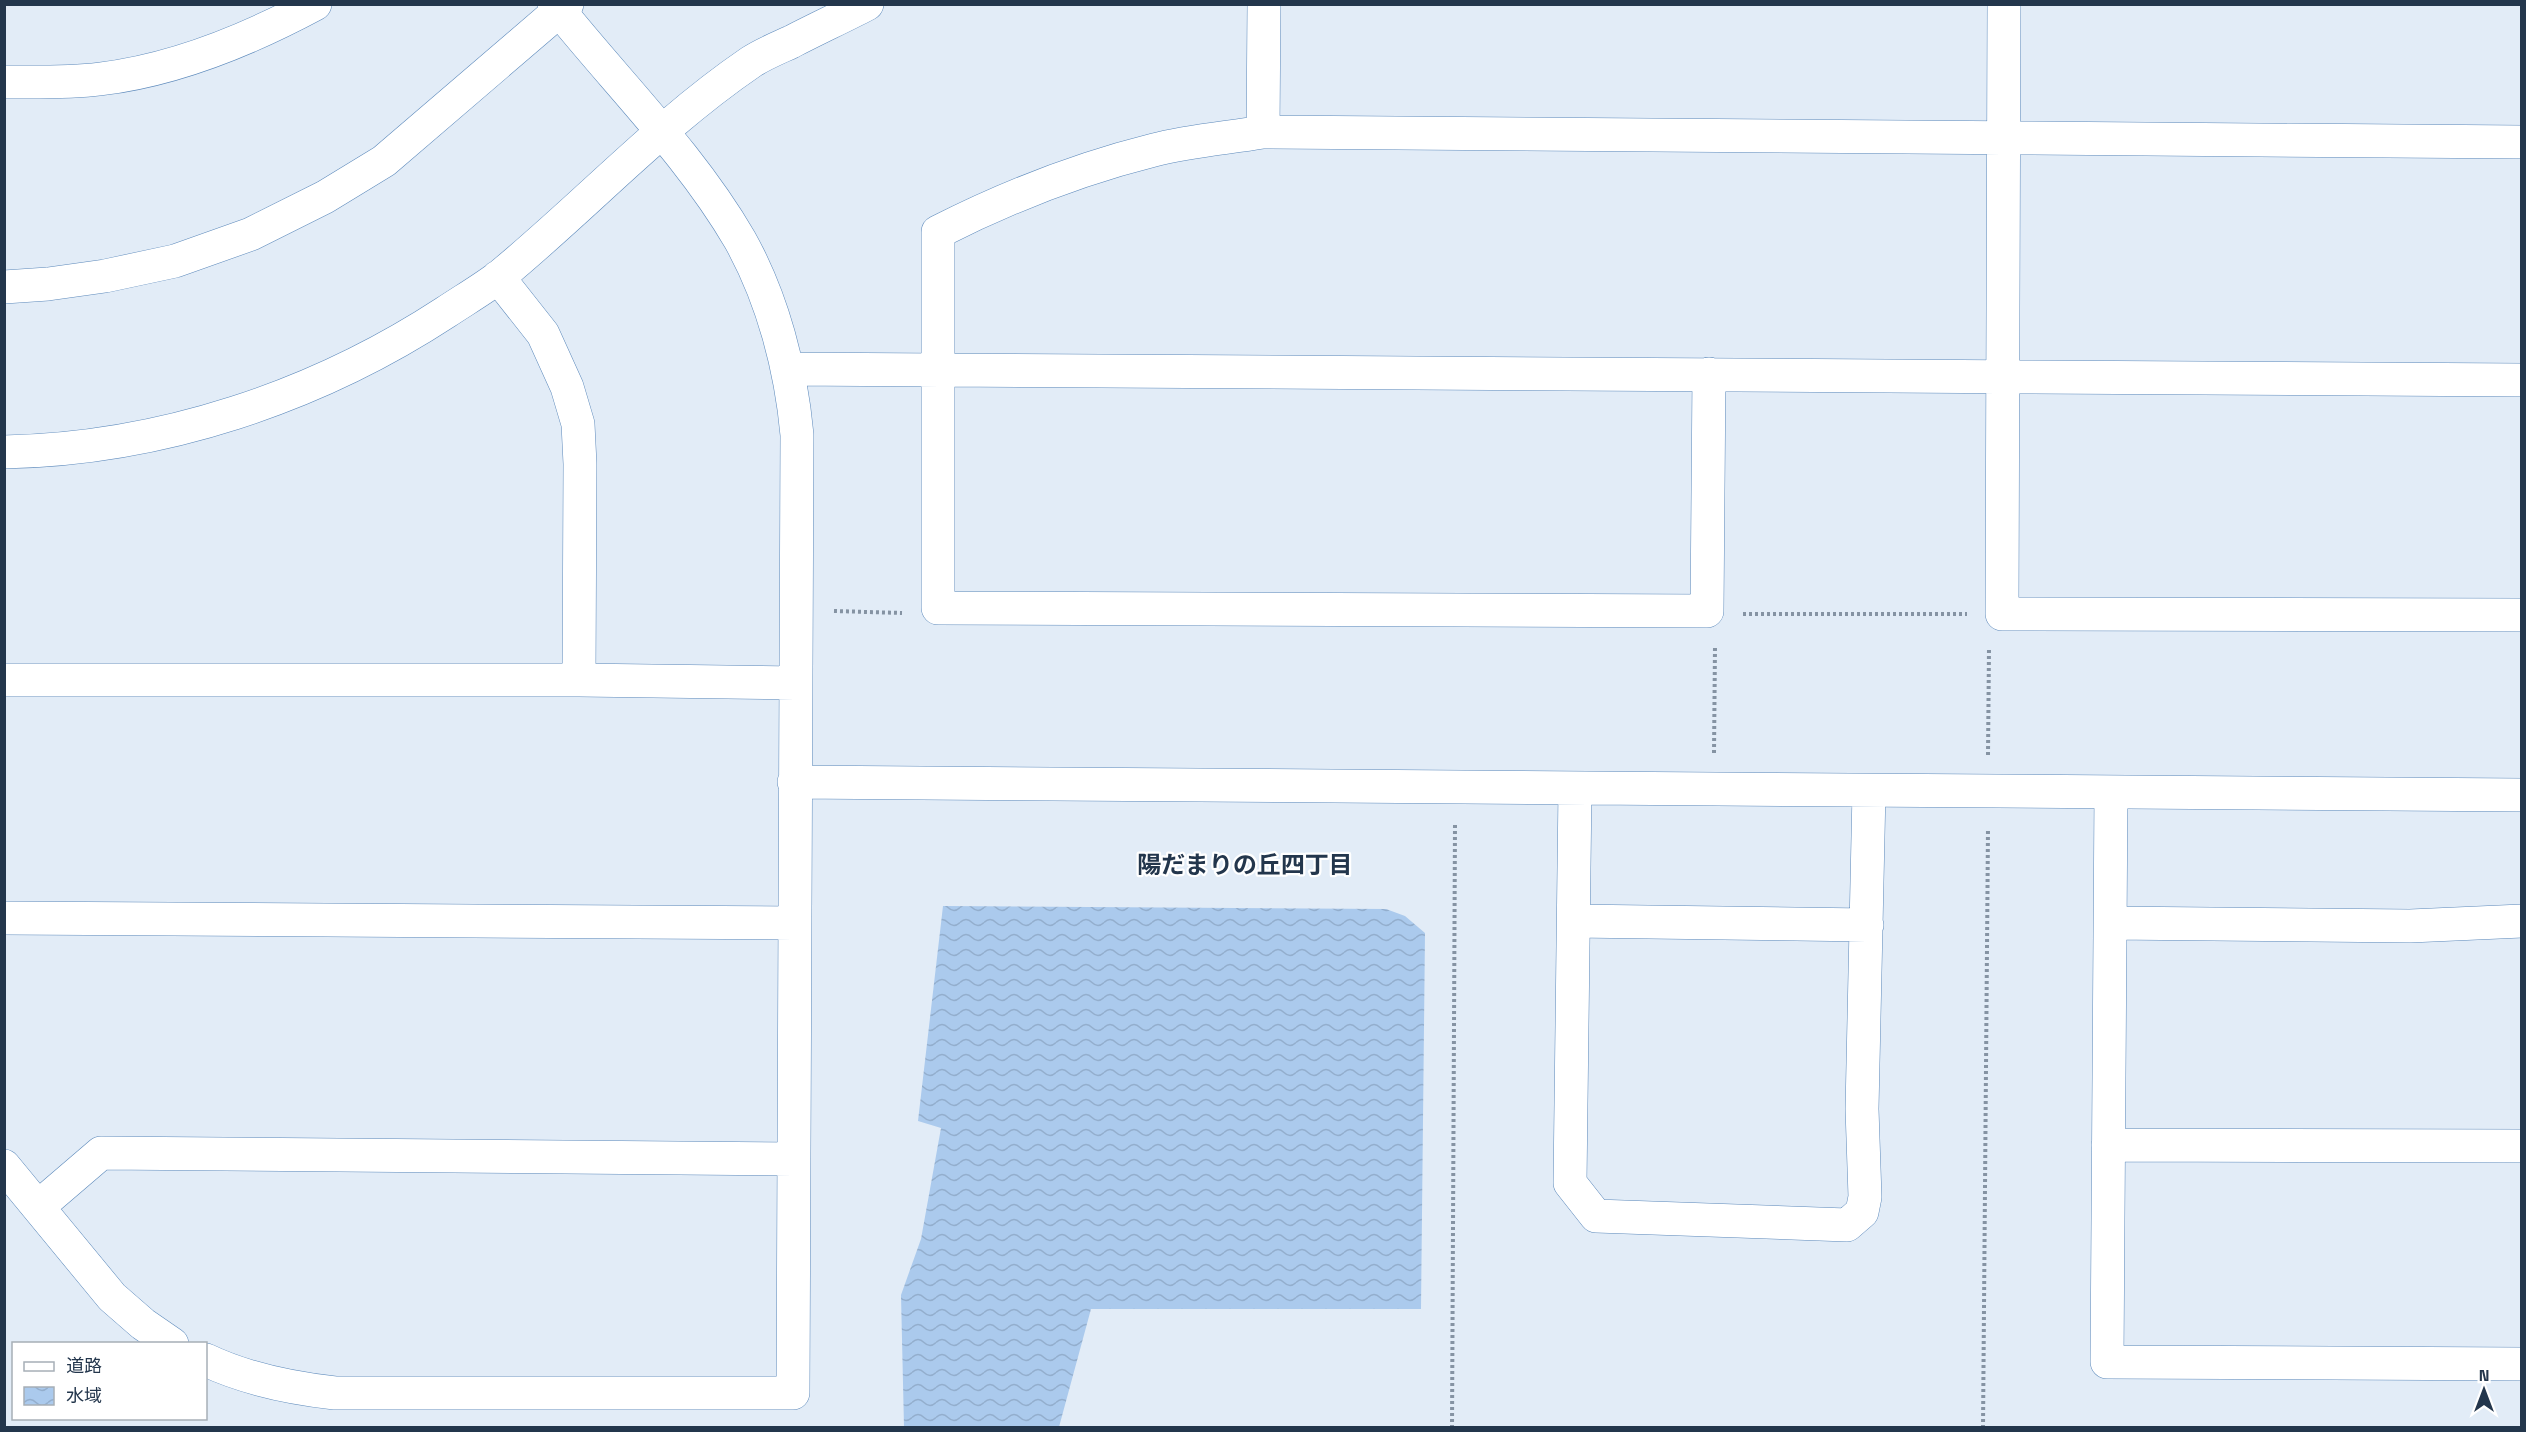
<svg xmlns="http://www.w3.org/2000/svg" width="2526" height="1432" font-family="'Space Grotesk','Noto Sans JP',sans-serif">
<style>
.water{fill:url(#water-waves)}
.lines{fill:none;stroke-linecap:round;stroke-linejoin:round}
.street-casing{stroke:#5c89bb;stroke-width:34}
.secondary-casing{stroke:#5c89bb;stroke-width:34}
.path{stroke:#8593a3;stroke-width:4;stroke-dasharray:3 3;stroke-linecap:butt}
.street{stroke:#fff;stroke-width:33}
.secondary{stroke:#fff;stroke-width:33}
.labels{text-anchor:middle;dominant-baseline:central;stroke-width:4.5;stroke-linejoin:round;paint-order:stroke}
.neighbourhood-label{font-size:24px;font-weight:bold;fill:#23364c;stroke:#fff}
</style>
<defs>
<pattern id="water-waves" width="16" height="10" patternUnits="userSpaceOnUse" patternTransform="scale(1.5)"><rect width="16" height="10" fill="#abcaed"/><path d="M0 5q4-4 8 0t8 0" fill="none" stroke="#93aecd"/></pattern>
</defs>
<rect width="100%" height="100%" fill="#e2ecf7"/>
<path class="water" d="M943,906L1386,909L1405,916L1425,933L1421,1309H1091L1059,1427H904L901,1295L921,1239L941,1128L918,1121Z"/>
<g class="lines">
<g class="street-casing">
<path id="street" d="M2004,4L2002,614L2522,615
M4,82C37,82 68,83 100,79C176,70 248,40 315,4
M1263,132L1264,4
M498,277L543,334L567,387L578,424L580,464L579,680
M787,369L2522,380
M1709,374L1707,611L938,608V232C1007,197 1078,169 1154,150C1189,141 1227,138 1263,132L2522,142
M4,452C161,449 316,397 446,312C464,300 483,289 500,276C585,206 660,124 751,62C763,54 778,48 791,42C816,29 842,17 867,4
M4,680H579L795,683
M794,782L2522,795
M1575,789L1570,1183L1596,1216L1847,1225L1862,1212L1865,1197L1862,1109L1869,791
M2111,792L2107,1362L2522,1364
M4,918L793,923
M1574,921L1867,925
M2111,923L2410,926L2522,921
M2108,1145L2522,1146
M4,1166L112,1297L143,1324L172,1344
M38,1207L101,1153L794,1159
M206,1360C246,1379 290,1388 335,1393H793L797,435C791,369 773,299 740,240C690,154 616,82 554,4"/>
</g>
<g class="secondary-casing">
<path id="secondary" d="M4,287L48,284L105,276L175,261L251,234L325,197L384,161L567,4"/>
</g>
<path class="path" d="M834,611L902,613
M1743,614H1967
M1714,753L1715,647
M1988,755L1989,648
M1452,1428L1455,825
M1983,1428L1988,828"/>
<use href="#street" class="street"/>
<use href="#secondary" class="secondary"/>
</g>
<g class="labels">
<g class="neighbourhood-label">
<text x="1245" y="864">陽だまりの丘四丁目</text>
</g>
</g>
<rect width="2526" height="1432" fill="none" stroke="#23364c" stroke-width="12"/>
<rect x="12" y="1342" width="195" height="78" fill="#ffffff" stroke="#a7afb7" stroke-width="1.5"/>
<rect x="24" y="1362" width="30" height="9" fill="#ffffff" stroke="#a7afb7" stroke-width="1.5"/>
<text x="66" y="1372" font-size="18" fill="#23364c">道路</text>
<rect x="24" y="1387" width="30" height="18" fill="url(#water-waves)" stroke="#a7afb7" stroke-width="1.5"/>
<text x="66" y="1402" font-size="18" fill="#23364c">水域</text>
<g transform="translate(2484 1390)" stroke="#ffffff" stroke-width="4.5" paint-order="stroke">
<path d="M0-4.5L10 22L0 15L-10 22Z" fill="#23364c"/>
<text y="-9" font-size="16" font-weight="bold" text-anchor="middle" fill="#23364c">N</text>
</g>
</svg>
